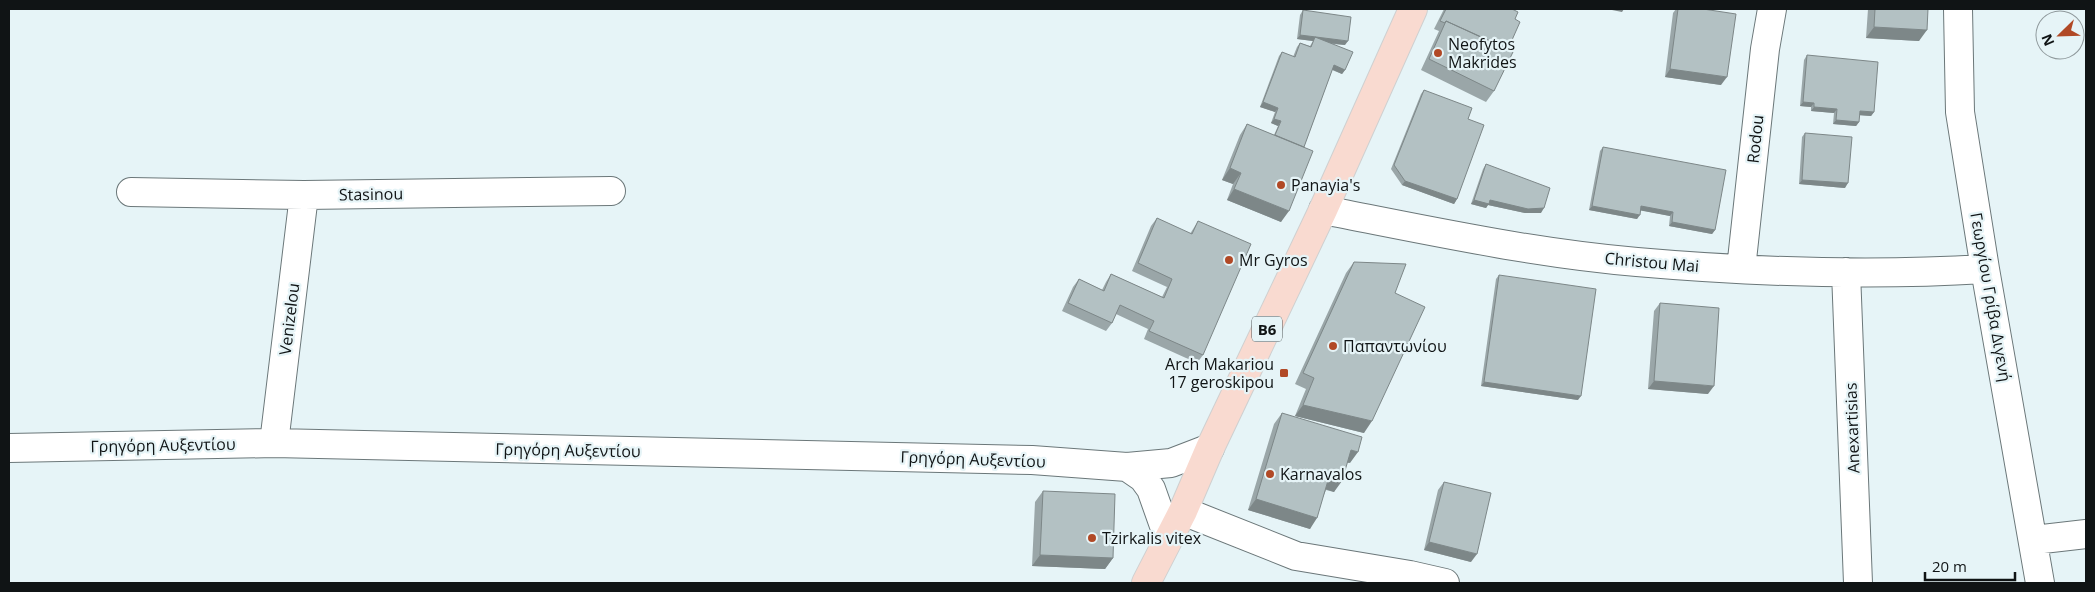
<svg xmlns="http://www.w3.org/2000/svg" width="2095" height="592" font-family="'Open Sans',sans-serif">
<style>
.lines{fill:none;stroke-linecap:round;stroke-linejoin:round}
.minor-casing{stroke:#6b7779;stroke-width:30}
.major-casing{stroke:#cfd0d0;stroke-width:30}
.minor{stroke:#fff;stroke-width:28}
.major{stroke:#f9dad0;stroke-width:28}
.wall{fill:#9aa6a8}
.shaded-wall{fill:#7d8788}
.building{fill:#b3c1c3;stroke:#7d8788}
.poi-dot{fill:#b14926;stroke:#e6f4f7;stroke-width:2}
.labels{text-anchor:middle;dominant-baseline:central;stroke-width:4.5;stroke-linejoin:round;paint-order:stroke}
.shield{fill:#e6f4f7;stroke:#505759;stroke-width:1}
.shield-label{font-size:15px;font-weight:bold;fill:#101415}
.poi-label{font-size:16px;fill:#101415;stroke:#e6f4f7;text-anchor:start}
.street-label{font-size:16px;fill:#101415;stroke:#e6f4f7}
</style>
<rect width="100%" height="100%" fill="#e6f4f7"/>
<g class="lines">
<g class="minor-casing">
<path id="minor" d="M1958,9L1960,112L1985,269L2040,583
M131,192L304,195L611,191
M1323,210C1427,230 1531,253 1637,262C1752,272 1869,276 1985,269
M1741,269L1765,49L1772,9
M1846,272L1858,583
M274,443L304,195
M9,448L274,443L1032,460L1127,467L1171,463L1210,448
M1127,467L1143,478L1151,489L1168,537
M1183,511L1296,556L1410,575L1445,583
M2034,540L2086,534"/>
</g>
<g class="major-casing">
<path id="major" d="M1146,583L1183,511L1210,448L1323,210L1413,9"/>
</g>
<use href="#minor" class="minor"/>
<use href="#major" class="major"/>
</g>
<path class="wall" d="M1444,9H1512L1515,19L1508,49L1494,91L1486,102L1421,70L1439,31L1434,29Z
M1676,9H1703L1721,85L1665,77L1673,13Z
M1868,9H1928L1919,41L1866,38Z
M1303,10L1345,45L1332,44L1345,70L1342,74L1332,70L1304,147L1281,222L1227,200L1233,184L1222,180L1240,135L1247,124L1274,135L1278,126L1271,123L1275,112L1260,107L1279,56L1282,52L1293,57L1297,47L1300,43L1310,46L1313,41L1297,39L1300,15Z
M1807,55L1874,112L1871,116L1859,115V122L1856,126L1833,124L1834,113L1811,111V107L1800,106L1804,60Z
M1424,90L1468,119L1457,199L1454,204L1402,185L1391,169L1421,94Z
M1805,133L1845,188L1799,184L1802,137Z
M1603,147L1715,230L1712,234L1669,226L1670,216L1640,210L1637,219L1589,210L1600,151Z
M1486,164L1541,213H1525L1488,205L1486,208L1471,204L1483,169Z
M1157,218L1190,234L1198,221L1203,355L1197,363L1144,339L1148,329L1116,314L1112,323L1106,331L1062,311L1073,287L1079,279L1102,290L1106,282L1111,274L1162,297L1167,287L1132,271L1151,226Z
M1354,262L1395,293L1364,433L1295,416L1306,389L1295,384L1346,273Z
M1499,275L1578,400L1481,386L1496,279Z
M1660,303L1708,394L1648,389L1654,311Z
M1282,413L1350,463H1347L1334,492L1326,490L1310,529L1248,510L1274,424Z
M1444,482L1471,562L1424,550L1438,490Z
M1043,491L1113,558L1105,569L1032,566L1035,502Z"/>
<path class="shaded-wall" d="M1607,9H1624L1622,12Z
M1874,27L1927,30L1919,41L1866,38Z
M1300,35L1348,41L1345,45L1313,41L1315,37L1313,41L1297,39Z
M1334,65L1345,70L1342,74L1331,69Z
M1670,69L1727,77L1721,85L1665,77Z
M1263,102L1278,108L1275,112L1260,107Z
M1803,102L1814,103L1811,107L1800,106Z
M1814,107L1837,109L1834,113L1811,111Z
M1860,111L1874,112L1871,116L1857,115Z
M1274,119L1281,121L1278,126L1271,123Z
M1836,120L1859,122L1856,126L1833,124Z
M1230,168L1241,173L1233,184L1222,180Z
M1802,180L1848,183L1845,188L1799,184Z
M1405,181L1457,199L1454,204L1402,185Z
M1234,189L1289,211L1281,222L1227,200Z
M1474,200H1490L1544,208L1541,213H1525L1488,205L1486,208L1471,204Z
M1592,206L1640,215L1637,219L1589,210Z
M1641,206L1673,212L1670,216L1638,210Z
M1672,222L1715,230L1712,234L1669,226Z
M1654,381L1714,386L1708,394L1648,389Z
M1484,382L1581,396L1578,400L1481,386Z
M1303,405L1372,421L1364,433L1295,416Z
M1351,450L1358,452L1350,463L1343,461Z
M1329,477L1342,481L1334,492L1322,488Z
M1256,499L1317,518L1310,529L1248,510Z
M1429,542L1477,554L1471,562L1424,550Z
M1040,555L1113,558L1105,569L1032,566Z"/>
<path class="building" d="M1446,9H1512L1518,12L1515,19L1520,22L1508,49L1446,21L1445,23L1440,21Z
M1678,9H1703L1736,14L1727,77L1670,69Z
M1875,9H1928L1927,30L1874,27Z
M1303,10L1351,17L1348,41L1300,35Z
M1446,21L1513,52L1494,91L1429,59Z
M1315,37L1353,52L1345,70L1334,65L1304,147L1275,135L1281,121L1274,119L1278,108L1263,102L1282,52L1295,57L1300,43L1311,47Z
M1807,55L1878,62L1874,112L1860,111L1859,122L1836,120L1837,109L1814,107V103L1803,102Z
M1424,90L1472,108L1468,119L1484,125L1457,199L1405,181L1394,165Z
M1247,124L1313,151L1289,211L1234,189L1241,173L1230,168Z
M1805,133L1852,137L1848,183L1802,180Z
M1603,147L1726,170L1715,230L1672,222L1673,212L1641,206L1640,215L1592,206Z
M1486,164L1550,188L1544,208L1528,209L1490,200L1489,204L1474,200Z
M1157,218L1192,234L1198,221L1251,244L1203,355L1149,331L1154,321L1120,305L1112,323L1068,303L1079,279L1104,291L1111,274L1164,298L1172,279L1138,263Z
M1354,262L1406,264L1395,293L1425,307L1372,421L1303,405L1314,378L1303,373Z
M1499,275L1596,289L1581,396L1484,382Z
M1660,303L1719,308L1714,386L1654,381Z
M1282,413L1362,437L1358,452L1351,450L1342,481L1329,477L1317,518L1256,499Z
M1444,482L1491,493L1477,554L1429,542Z
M1043,491L1115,494L1113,558L1040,555Z"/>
<g class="poi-dot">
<circle cx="1438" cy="53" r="5"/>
<circle cx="1281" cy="185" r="5"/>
<circle cx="1229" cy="260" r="5"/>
<circle cx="1333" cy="346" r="5"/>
<rect x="1279" y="368" width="10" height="10" rx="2.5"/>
<circle cx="1270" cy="474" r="5"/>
<circle cx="1092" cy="538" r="5"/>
</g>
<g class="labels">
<rect class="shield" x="1252" y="316.5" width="30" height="25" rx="4"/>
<g class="shield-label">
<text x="1267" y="329">B6</text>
</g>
<g class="poi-label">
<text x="1448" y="44">Neofytos<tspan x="1448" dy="18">Makrides</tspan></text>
<text x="1291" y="185">Panayia's</text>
<text x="1239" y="260">Mr Gyros</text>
<text x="1343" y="346">Παπαντωνίου</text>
<text x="1274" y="364" text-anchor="end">Arch Makariou<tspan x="1274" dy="18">17 geroskipou</tspan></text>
<text x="1280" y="474">Karnavalos</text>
<text x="1102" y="538">Tzirkalis vitex</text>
</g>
<g class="street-label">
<text transform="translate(1755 139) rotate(-84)">Rodou</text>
<text transform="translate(371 194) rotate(-1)">Stasinou</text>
<text transform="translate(1652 262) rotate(5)">Christou Mai</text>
<text transform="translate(1991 297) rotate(80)">Γεωργίου Γρίβα Διγενή</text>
<text transform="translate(289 319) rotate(-83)">Venizelou</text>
<text transform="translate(1852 428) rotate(-92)">Anexartisias</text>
<text transform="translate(163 445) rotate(-1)">Γρηγόρη Αυξεντίου</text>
<text transform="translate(568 450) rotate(1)">Γρηγόρη Αυξεντίου</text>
<text transform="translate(973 459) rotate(2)">Γρηγόρη Αυξεντίου</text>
</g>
</g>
<rect width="2095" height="592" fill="none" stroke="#101415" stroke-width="20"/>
<g transform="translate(2060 35) rotate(247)"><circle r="24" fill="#e6f4f7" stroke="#909a9d"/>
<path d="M0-4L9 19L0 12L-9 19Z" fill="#b14926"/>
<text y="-8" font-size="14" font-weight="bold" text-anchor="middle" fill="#101415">N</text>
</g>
<path d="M1925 572v8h90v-8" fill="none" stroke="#101415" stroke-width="2.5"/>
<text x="1932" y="572" font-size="15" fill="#101415" stroke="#e6f4f7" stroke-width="4" paint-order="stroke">20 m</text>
</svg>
